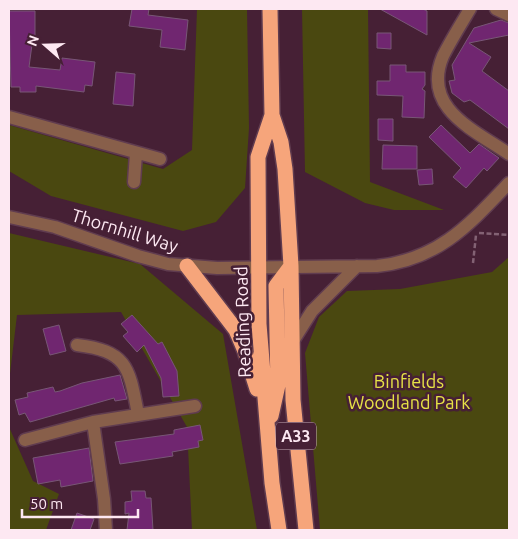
<svg xmlns="http://www.w3.org/2000/svg" width="518" height="539" font-family="Ubuntu,sans-serif">
<style>
.green{fill:#4a4810}
.building{fill:#702670;stroke:#785676}
.lines{fill:none;stroke-linecap:round;stroke-linejoin:round}
.minor-casing{stroke:#603c4f;stroke-width:15}
.highway-casing{stroke:#603c4f;stroke-width:18}
.path{stroke:#836274;stroke-width:2.5;stroke-dasharray:5 2.5;stroke-linecap:butt}
.minor{stroke:#885f4a;stroke-width:12}
.highway{stroke:#f6a57b;stroke-width:15}
.labels{text-anchor:middle;dominant-baseline:central;stroke-width:5;stroke-linejoin:round;paint-order:stroke}
.shield{fill:#462035;stroke:#c6acb9;stroke-width:1}
.shield-label{font-size:16px;font-weight:bold;fill:#fde8f2}
.street-label{font-size:18px;fill:#fde8f2;stroke:#462035}
.park-label{font-size:18px;fill:#e6e246;stroke:#462035}
</style>
<rect width="100%" height="100%" fill="#462035"/>
<path class="green" d="M197,9H247L249,128L245,188L216,222L183,231L51,196L9,171V125L163,169L192,150Z
M302,9H368L370,182L444,210H394L365,203L305,172Z
M9,233L140,264L223,334L257,530H192L187,427L121,312L17,315L9,382Z
M509,257V530H320L305,353L319,317L347,291L400,289L492,272Z
M9,427L33,481L59,494L46,530H9Z"/>
<path class="building" d="M132,9H149L148,15L188,20L185,50L160,47L162,30L129,26Z
M380,9H423L427,11V35Z
M9,11H35V37H33L29,67L60,70L62,58L95,62L92,86L85,85L84,92L36,86V92H20V87H11Z
M501,20L509,23V35L469,43L491,57L482,71L509,91V129L470,100L464,102L452,93L449,81L455,80L452,65L474,28Z
M377,33H391V49L377,48Z
M390,65H406V72H425V85L422,89L425,91L424,118L402,117L403,96L377,95V81H390Z
M116,72L135,74L133,106L113,104Z
M378,119H393V141L378,140Z
M441,125L470,153L479,144L499,158L487,171L484,168L466,188L453,177L461,168L429,137Z
M383,145L417,146V169H382Z
M432,169L433,184L419,185L417,170Z
M132,315L158,344L162,342L177,371L179,396L163,397L161,378L144,345L137,352L123,336L128,332L121,324Z
M59,325L66,351L50,355L43,329Z
M120,375L127,399L115,401L114,398L30,422L25,413L19,415L15,400L28,397L27,393L53,387L55,392L60,391L82,383Z
M200,425L203,440L198,441L199,447L172,452L173,456L120,464L115,442L174,434V430Z
M89,448L93,481L61,487L60,480L38,484L33,458Z
M131,491H145L146,498H151L153,530H127L129,513L125,514V502L132,501Z
M77,513L94,519L90,530H71Z"/>
<g class="lines">
<g class="minor-casing">
<path id="minor" d="M470,9C461,24 451,40 443,56C421,108 474,130 509,154
M496,9L509,15
M9,117L160,159
M134,182L136,153
M9,217L55,227L138,256L168,264L217,268L377,266C438,260 469,225 509,183
M293,341L312,311L357,266
M77,345C128,351 129,368 138,414
M93,422L104,499L106,530
M25,440L93,422L195,406"/>
</g>
<g class="highway-casing">
<path id="highway" d="M270,9L272,115L281,142L285,169L291,266L293,400L306,530
M272,115L258,157L259,324L272,483L279,530
M187,266L236,330L245,351L257,389
M271,416L278,385L276,286L291,266"/>
</g>
<path class="path" d="M479,233L509,235
M473,263L476,235"/>
<use href="#minor" class="minor"/>
<use href="#highway" class="highway"/>
</g>
<g class="labels">
<rect class="shield" x="276" y="422.5" width="40" height="27" rx="4"/>
<g class="shield-label">
<text x="296" y="436">A33</text>
</g>
<g class="street-label">
<text transform="translate(125 230) rotate(17)">Thornhill Way</text>
<text transform="translate(242 322) rotate(-92)">Reading Road</text>
</g>
<g class="park-label">
<text x="409" y="381">Binfields<tspan x="409" dy="21">Woodland Park</tspan></text>
</g>
</g>
<rect width="518" height="539" fill="none" stroke="#fde8f2" stroke-width="20"/>
<g transform="translate(45 45) rotate(290)" stroke="#462035" stroke-width="4" paint-order="stroke">
<path d="M0-4L9 19L0 12L-9 19Z" fill="#fde8f2"/>
<text y="-8" font-size="14" font-weight="bold" text-anchor="middle" fill="#fde8f2">N</text>
</g>
<path d="M22 509v8h116v-8" fill="none" stroke="#fde8f2" stroke-width="2.5"/>
<text x="30" y="509" font-size="15" fill="#fde8f2" stroke="#462035" stroke-width="4" paint-order="stroke">50 m</text>
</svg>
